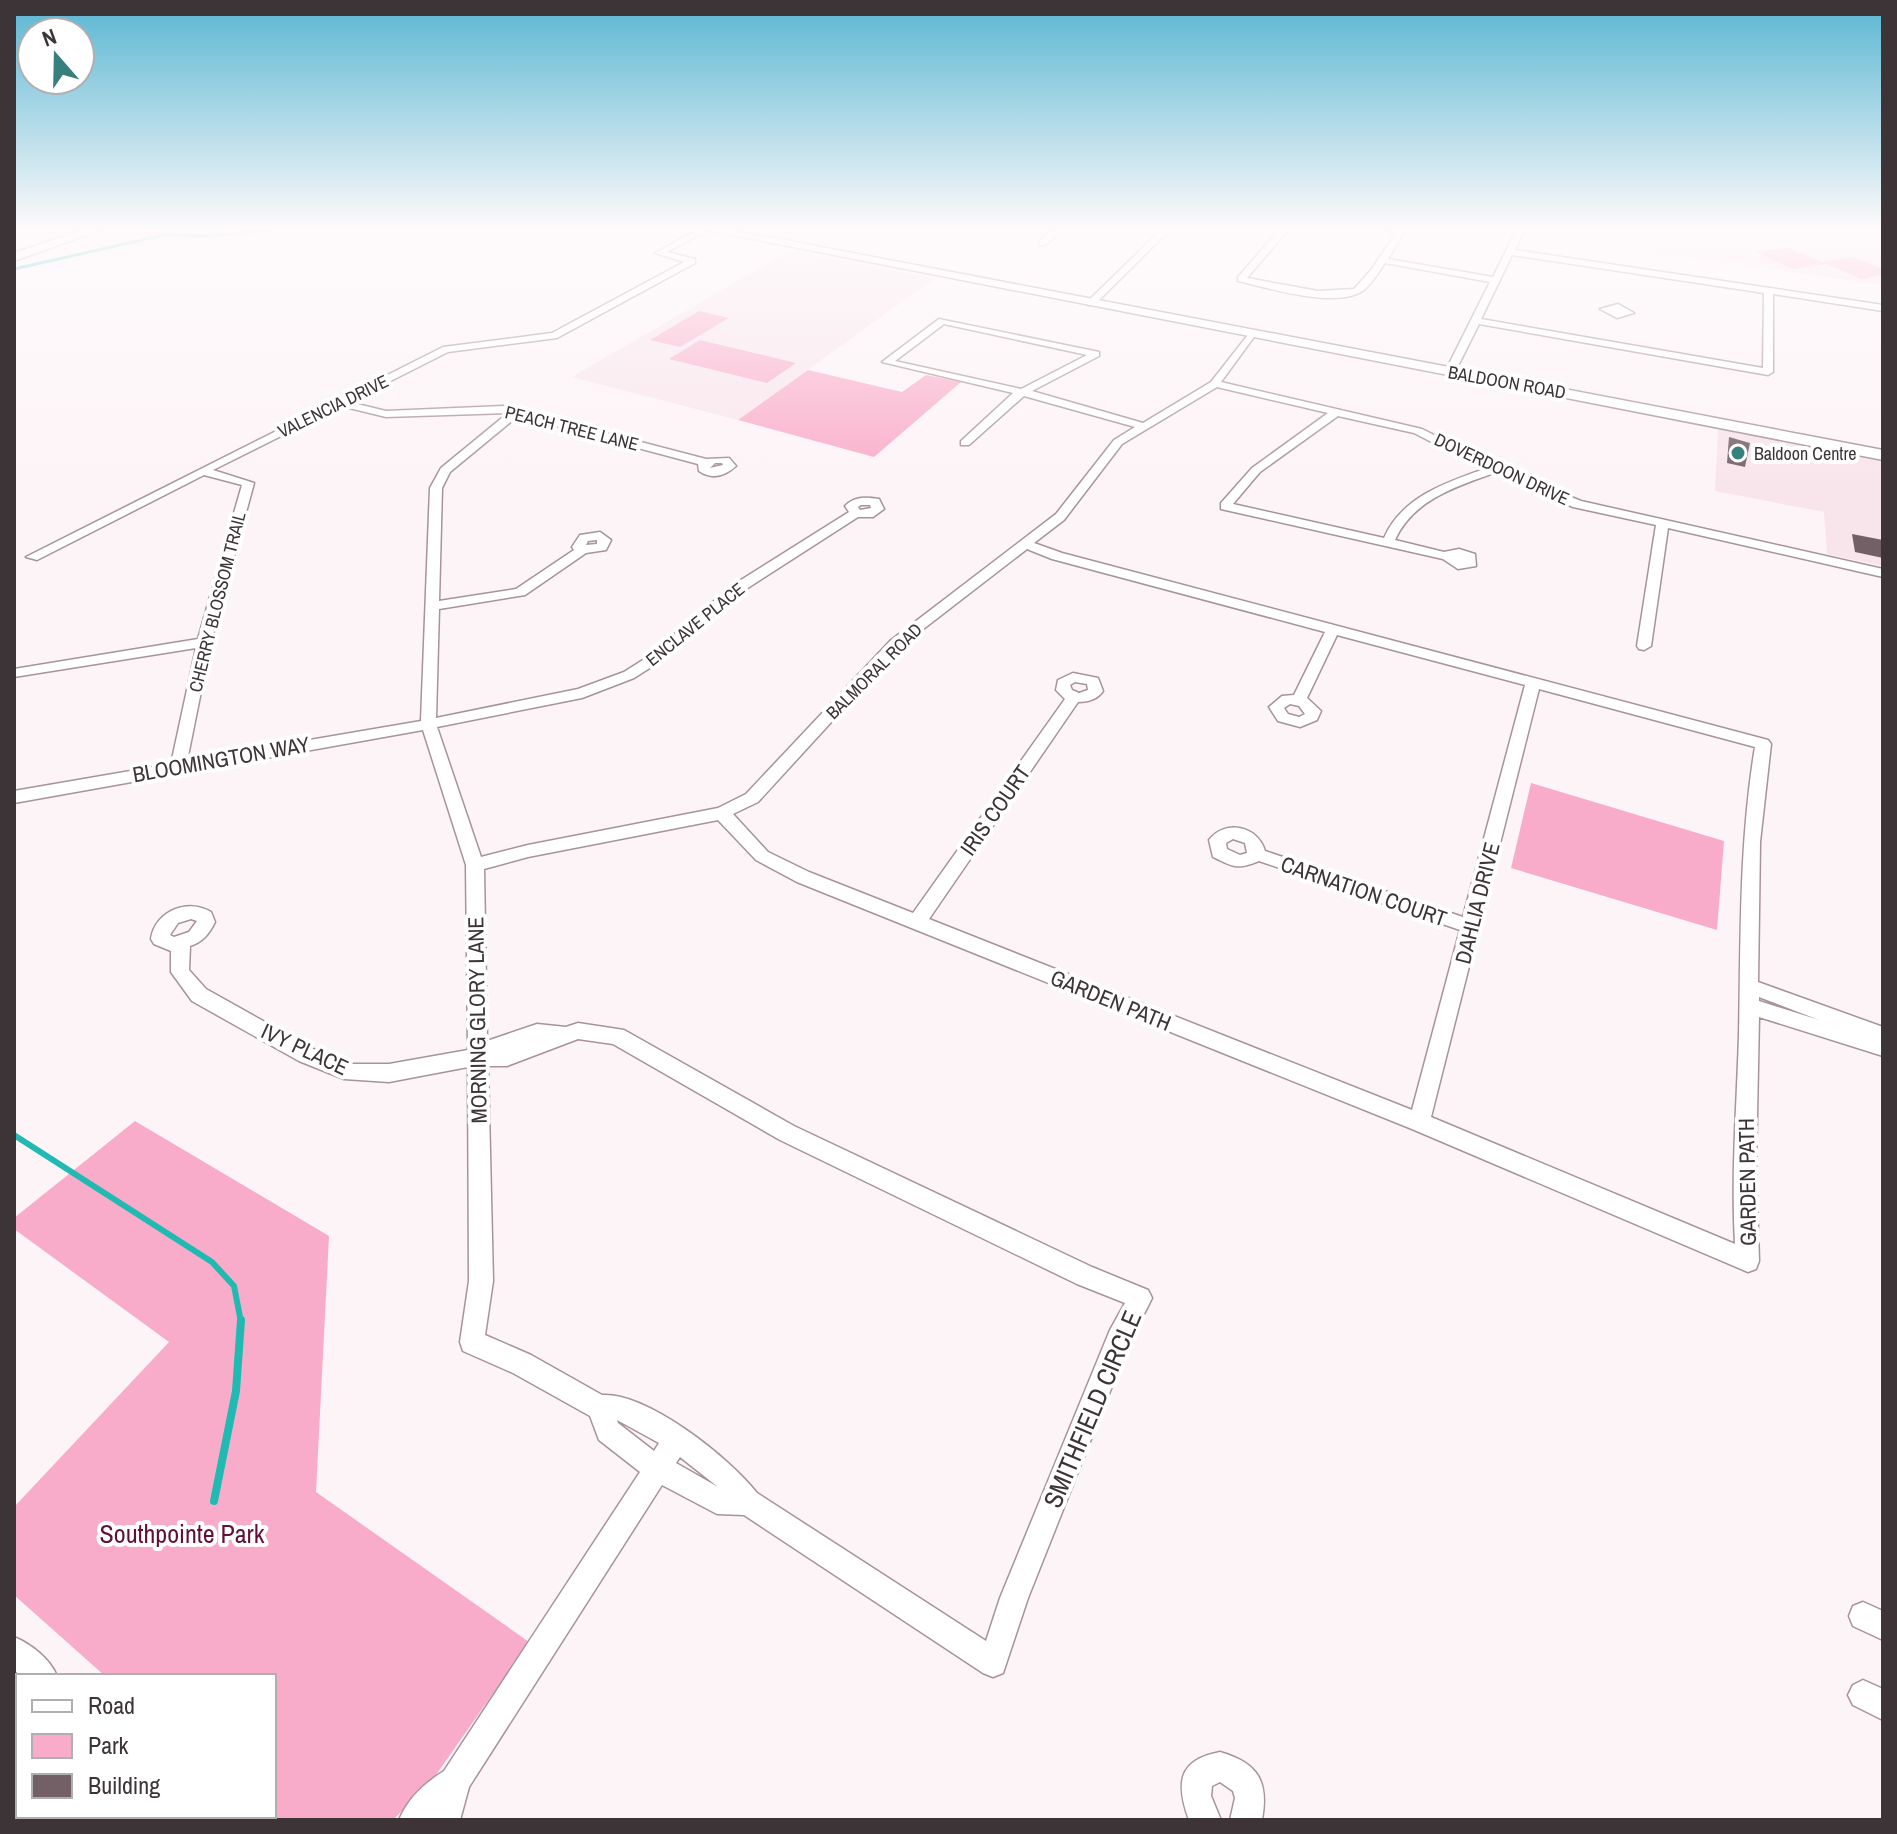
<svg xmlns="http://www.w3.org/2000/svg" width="1897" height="1834" font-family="'Archivo Narrow',sans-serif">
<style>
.built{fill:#f8e5eb}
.green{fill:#f9acc9}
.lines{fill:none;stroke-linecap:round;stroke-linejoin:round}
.stream-far2{stroke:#20bab2;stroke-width:3}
.stream-far1{stroke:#20bab2;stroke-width:6}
.stream{stroke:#20bab2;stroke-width:8}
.building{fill:#736067}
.street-casing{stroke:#a8939a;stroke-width:3}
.secondary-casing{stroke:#a8939a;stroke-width:3}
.street{fill:#fff;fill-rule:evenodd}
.secondary{fill:#fff;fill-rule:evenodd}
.poi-dot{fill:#38807b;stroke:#fff;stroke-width:3}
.labels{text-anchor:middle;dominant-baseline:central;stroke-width:8;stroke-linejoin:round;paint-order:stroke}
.far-street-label{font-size:18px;fill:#3d3437;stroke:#fff}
.far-poi-label{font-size:18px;fill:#3d3437;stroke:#fff;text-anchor:start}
.street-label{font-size:22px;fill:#3d3437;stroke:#fff}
.near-street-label{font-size:26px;fill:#3d3437;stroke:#fff}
.near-park-label{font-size:26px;fill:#611039;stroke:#fff}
</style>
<rect width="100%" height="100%" fill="#fdf4f7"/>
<path class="built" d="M1532,229H1883V285L1529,235Z
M789,251L935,278L738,420L572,377Z
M1718,429L1883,462V566L1827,554L1824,512L1715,491Z"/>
<path class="green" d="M1789,248L1821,262L1853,257L1883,269V275L1861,279L1827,264L1793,269L1756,252Z
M699,311L729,318L680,347L650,340Z
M700,340L796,363L767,383L669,359Z
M808,370L902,392L926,375L961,382L874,457L738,420Z
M1531,783L1724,841L1717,930L1511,868Z
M135,1121L329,1236L316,1492L529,1642L431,1782L393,1820H268L263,1816H274V1676H105L14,1595V1507L169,1342L14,1229V1218Z"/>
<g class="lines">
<path class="stream-far2" d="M14,269L164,235L207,236L283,229"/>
<path class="stream-far1" d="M14,1135L212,1262L234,1286L241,1322"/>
<path class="stream" d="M214,1501L236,1391L241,1320"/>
</g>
<path class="building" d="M1729,437L1750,443L1745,467L1727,463Z
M1852,534L1883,540V558L1855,552Z"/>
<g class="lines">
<g class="street-casing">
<path id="street" d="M699,229H710L667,252L695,259V263L557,338L448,352L349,402L386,411L503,406L706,459L729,458L736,466C725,476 712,480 699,471L698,464L518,416L450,472L442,488L439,601L516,589L574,550L572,547L580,535L600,532L611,540L606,550L586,553L525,595L439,609L436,718L578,689L624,672L646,658L733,585L849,512L845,506C855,496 866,497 879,499L884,509L873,517H858L743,591L656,664L634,678L582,698L437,727L481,857L528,845L718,808L746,794L890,641L1056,514L1114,440L1135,427L1024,396L969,445H961V441L1013,393L882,362L939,319L1099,352V356L1032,391L1143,423L1211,382L1251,331L1256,334L1221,382L1422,429L1498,467L1581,501L1883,569V577L1668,528L1651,646L1644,650L1639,649L1637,646L1656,525L1573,507L1494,473C1455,487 1413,500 1395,540L1444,552L1459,549L1475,554L1476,566L1458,569L1443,559L1221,509V503L1252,468L1328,413L1217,387L1122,444L1064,520L1034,543L1062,553L1768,740L1771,744L1760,842L1758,982L1883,1027V1056L1759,1017L1756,1165L1759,1261L1756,1269L1748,1272L1412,1129L797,882L756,860L718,820L528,857L484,869L487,1041L537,1024L566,1027L578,1023L624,1030L794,1126L1092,1267L1148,1290L1152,1298L1128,1346L1028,1598L1003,1673L993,1677L983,1673L744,1515L717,1514L662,1485L469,1787L460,1820H399C408,1798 425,1783 444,1771L640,1472L599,1440L590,1416L513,1373L463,1351L460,1342L469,1281L468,1067L389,1082L344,1079L299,1061L192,1001L171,972V951L154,944L151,939C155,911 188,898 211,912L215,922C209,934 203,942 190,946L189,970L206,989L313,1049L352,1064H389L468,1050L466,865L423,730L14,803V791L171,764L196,648L14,677V669L198,639L242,485L204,475L37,560L26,557L443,347L552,333L684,262L655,253ZM944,324L1087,355L1021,389L895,361ZM341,406L386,417L508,413L441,468L430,488L421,721L187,761L211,642L254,483L213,470ZM1338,416L1414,433L1484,469C1445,483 1402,497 1384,538L1233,504L1260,472ZM715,463H722L723,465L710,468ZM861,505H870L871,508L860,510L858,507ZM597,540V544L586,545L588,541ZM1027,549L1052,559L1325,632L1294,695L1282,696L1269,707L1278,721L1300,727L1317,720L1321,711L1307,698L1337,635L1525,685L1463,917L1265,851C1258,826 1225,819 1209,840L1213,857C1234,867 1237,870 1259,861L1460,930L1412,1110L929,919L1078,702C1088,702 1098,699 1103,691L1098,678L1073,673L1058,680L1056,690L1065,699L913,913L809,872L768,852L733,814L758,802L900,647ZM1075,682L1087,684L1088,690L1079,693L1072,690L1070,685ZM1539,689L1755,747C1739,843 1741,938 1739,1035C1737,1104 1731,1174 1735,1244L1431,1117ZM1290,704L1299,706L1305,714L1299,717L1288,714L1284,708ZM1233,839L1245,843L1247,853L1240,855L1227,849L1226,843ZM191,919L197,921L189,932L174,937L170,935L178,923ZM1759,997L1819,1020L1759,1001ZM578,1039L613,1044L780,1140L1077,1284L1125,1303L1110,1330L1000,1598L986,1641L757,1493C730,1458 647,1392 602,1395L531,1355L485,1335L493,1281L488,1066H507ZM617,1420L659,1443L654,1451L618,1423ZM680,1457L718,1487L676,1463Z
M1055,229H1064L1045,245H1039V241Z
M1162,229H1171L1094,305H1088V301Z
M1280,229H1289L1247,278L1318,291L1354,289L1371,270L1396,233L1386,229L1405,231L1388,259L1493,277L1517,229H1525L1515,250L1883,305V311L1773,294V372L1768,375L1479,324L1455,372L1450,375L1445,372L1490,282L1385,263C1378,273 1371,286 1361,292C1333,308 1268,288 1238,281V277ZM1512,255L1764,293L1763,368L1481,319Z
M1618,304L1634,313L1617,318L1600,309Z
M1863,1602L1883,1611V1640L1853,1626L1849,1616L1853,1606Z
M14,1637C31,1644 50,1659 57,1676H21L14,1670Z
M1863,1680L1883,1689V1720L1853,1705L1848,1695L1853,1685Z
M18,1718V1750L14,1752V1720Z
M1220,1752C1258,1763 1269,1781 1262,1820H1230L1235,1798L1233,1791L1220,1782L1212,1786L1211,1796L1221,1820H1189C1176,1784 1177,1760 1220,1752Z
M192,1816H226L228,1820H193Z"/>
</g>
<g class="secondary-casing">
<path id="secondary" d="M86,229H104L14,261V253Z
M701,229H727L1883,450V460Z"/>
</g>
<use href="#street" class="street"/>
<use href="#secondary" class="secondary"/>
</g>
<linearGradient id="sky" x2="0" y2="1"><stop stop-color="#58b6d2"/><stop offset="0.47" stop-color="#fefafb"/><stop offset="1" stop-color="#fefafb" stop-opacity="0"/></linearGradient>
<rect width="1897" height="486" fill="url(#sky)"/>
<circle class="poi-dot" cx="1738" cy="453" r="8"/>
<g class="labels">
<g class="far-street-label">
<text transform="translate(1507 382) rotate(10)">BALDOON ROAD</text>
<text transform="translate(333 406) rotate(-26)">VALENCIA DRIVE</text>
<text transform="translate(572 428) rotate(14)">PEACH TREE LANE</text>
<text transform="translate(1502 469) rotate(25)">DOVERDOON DRIVE</text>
<text transform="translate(217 602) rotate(-76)">CHERRY BLOSSOM TRAIL</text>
<text transform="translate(695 624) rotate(-39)">ENCLAVE PLACE</text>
<text transform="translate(874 671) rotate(-45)">BALMORAL ROAD</text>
</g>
<g class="far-poi-label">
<text x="1754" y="453">Baldoon Centre</text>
</g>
<g class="street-label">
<text transform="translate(221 759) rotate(-10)">BLOOMINGTON WAY</text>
<text transform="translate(995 810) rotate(-55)">IRIS COURT</text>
<text transform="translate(1364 891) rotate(19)">CARNATION COURT</text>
<text transform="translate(1477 903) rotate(-76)">DAHLIA DRIVE</text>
<text transform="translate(1111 1000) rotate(22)">GARDEN PATH</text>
<text transform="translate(477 1020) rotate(-91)">MORNING GLORY LANE</text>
<text transform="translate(305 1049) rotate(25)">IVY PLACE</text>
<text transform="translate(1747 1182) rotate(-91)">GARDEN PATH</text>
</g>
<g class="near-street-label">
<text transform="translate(1092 1409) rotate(-67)">SMITHFIELD CIRCLE</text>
</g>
<g class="near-park-label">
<text x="182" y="1533">Southpointe Park</text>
</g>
</g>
<rect width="1897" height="1834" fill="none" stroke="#3d3437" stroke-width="32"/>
<rect x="16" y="1674" width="260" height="144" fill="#ffffff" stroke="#b1aeaf" stroke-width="2"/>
<rect x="32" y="1700" width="40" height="12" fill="#ffffff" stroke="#b1aeaf" stroke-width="2"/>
<text x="88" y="1714" font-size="24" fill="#3d3437">Road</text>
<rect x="32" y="1734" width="40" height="24" fill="#f9acc9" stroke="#b1aeaf" stroke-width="2"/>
<text x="88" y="1754" font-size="24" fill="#3d3437">Park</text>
<rect x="32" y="1774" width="40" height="24" fill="#736067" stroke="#b1aeaf" stroke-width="2"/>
<text x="88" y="1794" font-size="24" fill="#3d3437">Building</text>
<g transform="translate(56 56) rotate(340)"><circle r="38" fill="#ffffff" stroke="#b1aeaf" stroke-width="2"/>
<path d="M0-6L14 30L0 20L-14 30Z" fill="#38807b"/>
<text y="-12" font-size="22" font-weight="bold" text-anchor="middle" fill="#3d3437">N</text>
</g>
</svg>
